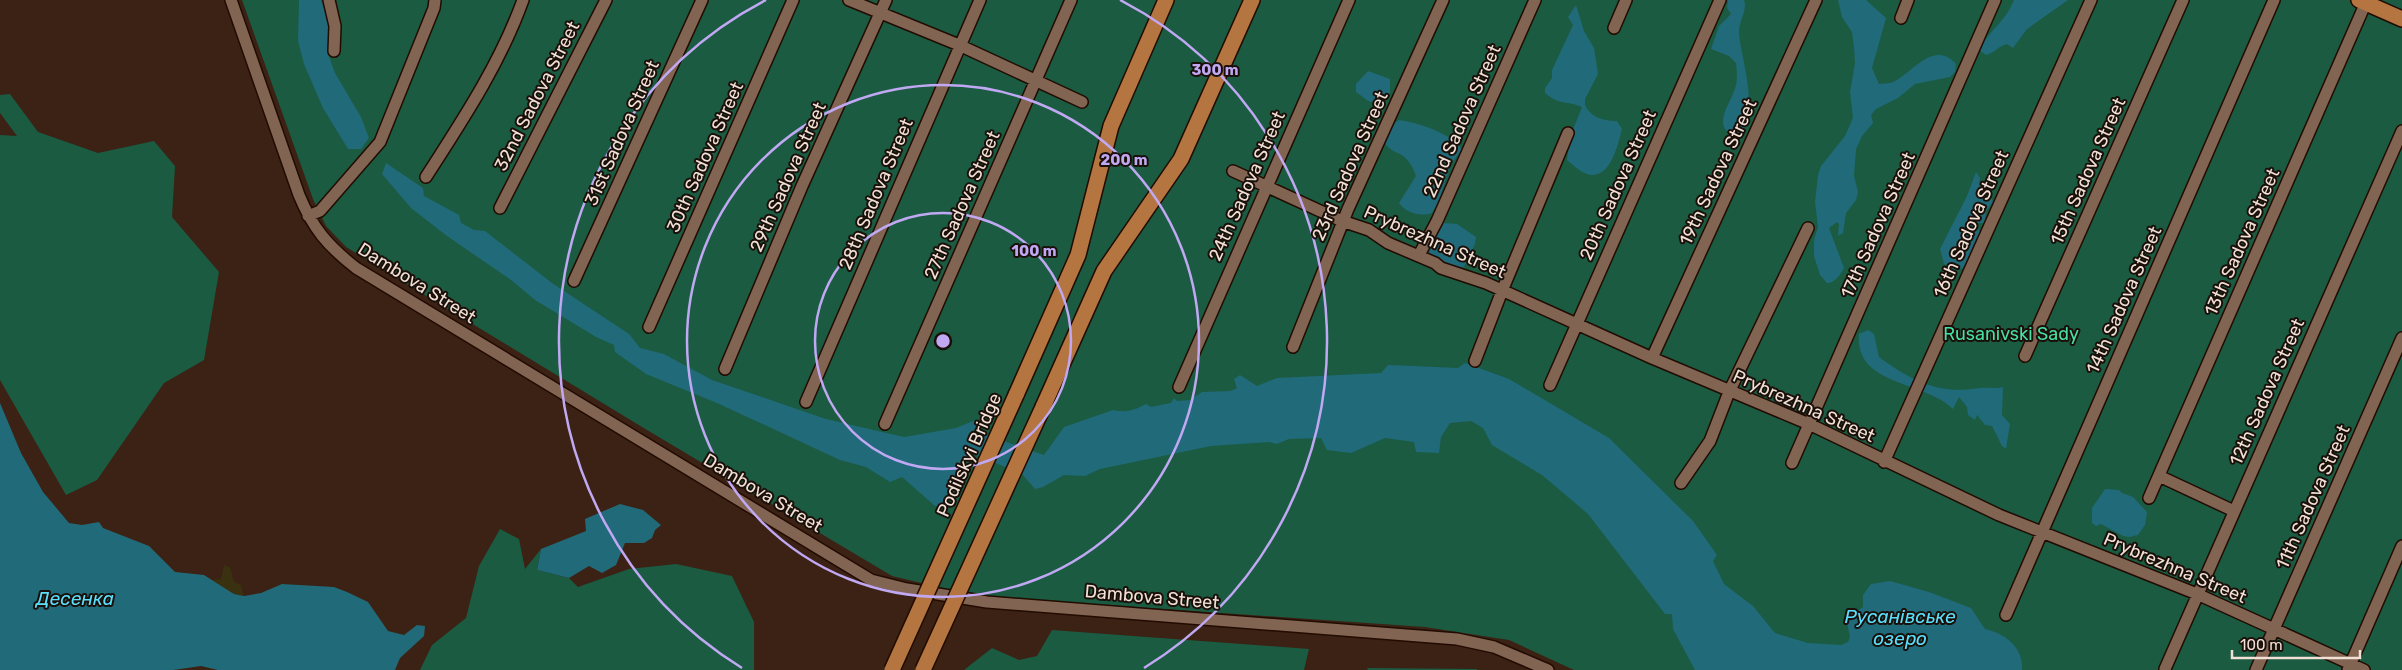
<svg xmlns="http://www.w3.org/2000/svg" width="2402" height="670" font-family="Rubik,sans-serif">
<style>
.green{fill:#1a5b42}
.sand{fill:#393110}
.water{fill:#216a79}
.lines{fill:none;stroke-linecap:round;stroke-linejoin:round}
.minor-casing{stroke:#220b01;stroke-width:14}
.major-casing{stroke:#220b01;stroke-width:18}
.minor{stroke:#826453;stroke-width:11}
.major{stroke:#b47540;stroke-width:15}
.major-bridge-casing{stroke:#220b01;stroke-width:18;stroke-linecap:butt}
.major-bridge{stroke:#b47540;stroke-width:15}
.ring{fill:none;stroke:#c0a8f3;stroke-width:2.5}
.labels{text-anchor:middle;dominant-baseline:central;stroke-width:4;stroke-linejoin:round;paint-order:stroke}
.street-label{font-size:18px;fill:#f1e0d6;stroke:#1a0f09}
.park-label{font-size:18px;fill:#46dfa6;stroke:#1a0f09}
.water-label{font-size:19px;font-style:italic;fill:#5ae0fc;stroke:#1a0f09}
.centre{fill:#c0a8f3;stroke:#1a0f09;stroke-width:2.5}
.ring-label{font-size:15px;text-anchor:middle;font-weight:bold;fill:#c0a8f3;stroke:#1a0f09;stroke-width:4;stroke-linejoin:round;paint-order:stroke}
</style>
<rect width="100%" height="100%" fill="#3c2214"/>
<path class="green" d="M242,0H2402V670H1574L1509,640L1425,627L977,596L892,576L647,430L346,247L326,226L313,199Z
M10,94L38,132L98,153L154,141L175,166L172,217L219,272L204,360L164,383L97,480L66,495L0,380V135L17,136L0,113V95Z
M500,529L519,539L525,569L541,549L537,570L569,578L578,587L629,569L676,564L732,576L754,622V670H420L432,645L466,618L479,566Z
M1052,630L1309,649L1304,670H964L992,648L1019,660L1037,656Z
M1367,668L1476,669L1478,670H1368Z"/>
<path class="sand" d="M224,565L230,567L234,582L241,585L244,596L234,594L212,580L221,579Z"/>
<path class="water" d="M299,0H321L330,28L328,54L335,73L361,117L369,138L361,149H348L323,108L304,64L298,41Z
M1728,0H1744L1745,4C1745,15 1738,24 1739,34C1742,64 1761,113 1737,138C1711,127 1728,108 1734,91C1738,83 1737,72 1736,63L1729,56L1711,49L1719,26L1731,14L1727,8Z
M1838,0H1866L1886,18L1872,68L1879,84C1885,83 1890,84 1895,81C1914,71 1934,40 1956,64L1955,72L1950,77L1915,84L1898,98L1876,109L1871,115L1873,123L1862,136L1856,149L1854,176L1858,192L1856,200L1846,213L1843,233L1838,236L1839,224L1837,222L1829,228L1844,268C1840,275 1835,283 1827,283L1820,275L1814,256V240L1818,227L1815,202L1818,175L1821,166L1845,136L1853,118L1850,92L1855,63L1854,48L1852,32L1842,17Z
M2014,0H2068L2027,29L2013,48L2007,44C1999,46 1994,53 1986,55L1979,50C1989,30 2004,24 2014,0Z
M1576,5L1584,31L1594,48L1598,74L1585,99V105C1591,118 1605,121 1617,121L1622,129C1618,145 1610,181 1587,174C1580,172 1572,164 1567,160L1570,137L1582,107C1566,100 1560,106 1545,93V88L1552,78V70L1573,25L1568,17Z
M1368,71L1390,79V94L1380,105L1368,101L1356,92V84Z
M1399,120C1416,122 1454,134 1462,150L1451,164L1438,203L1432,213C1421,217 1406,213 1399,203L1416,176C1406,147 1394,158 1384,142L1391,125Z
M386,163L423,188L424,196L459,215L461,223L474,230L485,231L552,283L629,334L640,348L664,354L712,380L826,419L904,437L956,428L978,419L974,431L1044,455L1064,427L1113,410C1126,413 1135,410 1146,404L1151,407L1171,403L1174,398L1177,401L1190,400L1202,392L1231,391L1237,388L1234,379L1240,375L1257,386L1277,378L1381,373L1388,365L1458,368L1465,363L1509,379L1609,438L1693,521L1717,555L1713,561L1724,584L1753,606L1775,633L1808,643L1841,645L1848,642L1850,637L1847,622L1852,614L1863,607V595L1871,584L1890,581L1929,592L1971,608L1985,629C2005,633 2024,648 2022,670H1695L1673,629L1672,614H1665L1588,514L1542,475L1492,445L1483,428L1471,421L1450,423L1441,437L1439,453L1416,452L1414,442L1385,438L1351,453L1327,450L1321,438L1289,439L1277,444L1269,442L1211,446L1100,469L1085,476L1064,475L1043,487L1035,489L1022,474L969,452L941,507L935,506L902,477L890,482L866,467L840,460L717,403L646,374L615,352L614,345L596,337L535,300L511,280L447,236L411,208L382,174Z
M1976,172L1980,178L1979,185L1982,192L1990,195L1993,202L1986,211L1985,223H1976L1981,235L1963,268L1954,270L1944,264L1940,249L1967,196Z
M1443,223L1457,224L1476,237L1475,244L1464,267C1455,269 1434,259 1429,252C1432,241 1432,230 1443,223Z
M1868,330L1874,334L1879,357C1912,381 1939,395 1980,388C1988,387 1995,389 2003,387L2002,415L2010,424L2006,449L2002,446L1992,426L1985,425L1977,415L1975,420L1968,415L1967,407L1959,397L1953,409C1925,381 1854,386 1859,334Z
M0,403L21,453L43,492L69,523L82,525L99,522L103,528L149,546L175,572L204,575L234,594L244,596L261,593L282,584L334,587L347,592L368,602L388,631L404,635L417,625L425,626L424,636L400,658L395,670H218L201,666L173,670H0Z
M2105,489L2119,490L2122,493L2133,497L2147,512L2145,525L2138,535L2129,537L2123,536L2101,524L2096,526L2092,523V508Z
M620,504L643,510L661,525L655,530L652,538L644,543H625L616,565L602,573L589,566L569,578L537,570L541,549L586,531L585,519Z"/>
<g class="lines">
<g class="minor-casing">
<path id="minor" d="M231,0L299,195C313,229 328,246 356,268L871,580L907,589L987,602L1457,639L1494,647L1548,670
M329,0L335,26L334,51
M849,0L959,45L1082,102
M1901,18L1908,0
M1614,28L1626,0
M1233,171L1342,221L1369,230L1388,243L1435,263L1441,268L1486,283L1652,358L1809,424L1999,515L2197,594L2364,670
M426,177C462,121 500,64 523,0
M500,208L606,0
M308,216L320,211L380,142L434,8L435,0
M1419,255L1437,221L1535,0
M574,281L702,0
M649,327L793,0
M1293,347L1348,209L1443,0
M2025,356L2183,0
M1652,358L1816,0
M1475,361L1502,291L1568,133
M725,369L802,186L886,0
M1550,385L1720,0
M1179,387L1349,0
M806,402L980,0
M885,424L1071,0
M1884,462L2091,0
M1792,463L1995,0
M2159,476L2234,511
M1681,483L1710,441L1729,392L1808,228
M2149,498L2367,0
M2006,615L2274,0
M2165,669L2402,131
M2256,670L2402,338
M2348,670L2402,546"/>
</g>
<g class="major-casing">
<path id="major" d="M2359,0L2402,19
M1016,395L1078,255L1111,126L1166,0
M1043,407L1104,271L1181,159L1252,0"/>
</g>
<use href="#minor" class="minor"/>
<use href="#major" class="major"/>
<g class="major-bridge-casing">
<path id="major-bridge" d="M892,670L1016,395
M923,670L1043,407"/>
</g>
<use href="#major-bridge" class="major-bridge"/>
</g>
<g class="ring">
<circle cx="943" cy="341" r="128"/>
<circle cx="943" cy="341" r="256"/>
<path d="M742 668A384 384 0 0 1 766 0M1120 0A384 384 0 0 1 1144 668"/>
</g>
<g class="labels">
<g class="street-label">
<text transform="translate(537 96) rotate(-63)">32nd Sadova Street</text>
<text transform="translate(1462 121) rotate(-66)">22nd Sadova Street</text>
<text transform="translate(622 133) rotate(-66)">31st Sadova Street</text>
<text transform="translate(705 157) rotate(-66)">30th Sadova Street</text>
<text transform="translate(1350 166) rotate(-66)">23rd Sadova Street</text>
<text transform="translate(2088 171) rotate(-66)">15th Sadova Street</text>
<text transform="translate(1718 172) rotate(-65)">19th Sadova Street</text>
<text transform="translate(788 177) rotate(-66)">29th Sadova Street</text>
<text transform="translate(1618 185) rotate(-66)">20th Sadova Street</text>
<text transform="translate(1247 186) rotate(-66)">24th Sadova Street</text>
<text transform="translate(876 194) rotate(-67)">28th Sadova Street</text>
<text transform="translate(962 205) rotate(-66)">27th Sadova Street</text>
<text transform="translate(1971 224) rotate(-66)">16th Sadova Street</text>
<text transform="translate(1878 225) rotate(-66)">17th Sadova Street</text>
<text transform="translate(1435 242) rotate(24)">Prybrezhna Street</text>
<text transform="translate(2242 242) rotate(-66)">13th Sadova Street</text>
<text transform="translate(417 283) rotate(32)">Dambova Street</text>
<text transform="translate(2124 300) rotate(-66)">14th Sadova Street</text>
<text transform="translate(2267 392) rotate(-66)">12th Sadova Street</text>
<text transform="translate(1804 406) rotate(24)">Prybrezhna Street</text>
<text transform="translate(969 455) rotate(-66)">Podilskyi Bridge</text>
<text transform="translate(763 493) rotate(31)">Dambova Street</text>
<text transform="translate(2313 497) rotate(-66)">11th Sadova Street</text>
<text transform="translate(2175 568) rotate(23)">Prybrezhna Street</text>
<text transform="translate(1152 597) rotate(5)">Dambova Street</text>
</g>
<g class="park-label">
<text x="2011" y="334">Rusanivski Sady</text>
</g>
<g class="water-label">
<text x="75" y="598">Десенка</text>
<text x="1900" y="616">Русанівське<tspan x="1900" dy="22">озеро</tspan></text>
</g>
</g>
<circle cx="943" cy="341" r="8" class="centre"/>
<g class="ring-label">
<text x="1215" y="75">300 m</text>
<text x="1124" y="165">200 m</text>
<text x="1034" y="256">100 m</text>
</g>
<path d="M2232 650v8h128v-8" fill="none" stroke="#f1e0d6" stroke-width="2.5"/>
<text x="2240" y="650" font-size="15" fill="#f1e0d6" stroke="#1a0f09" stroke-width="4" paint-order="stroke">100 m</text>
</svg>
